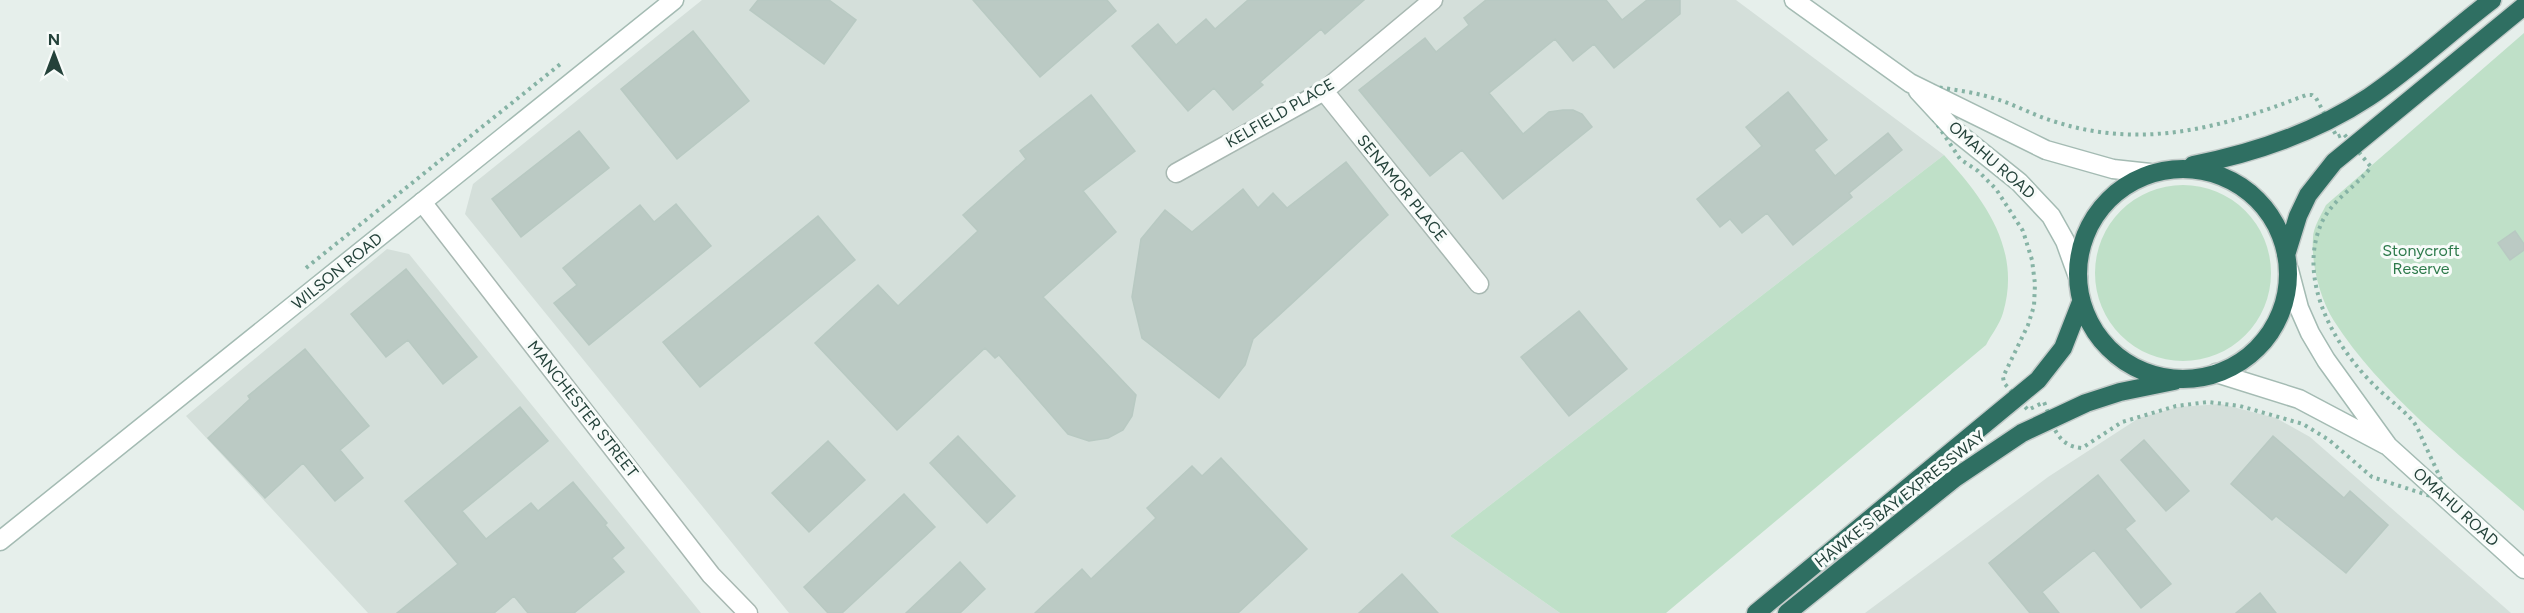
<svg xmlns="http://www.w3.org/2000/svg" width="2524" height="613" font-family="Figtree,sans-serif">
<style>
.built{fill:#d4dfda}
.green{fill:#bfe0c8}
.building{fill:#bbcac4;stroke:#b8c9c2;stroke-width:1.5}
.lines{fill:none;stroke-linecap:round;stroke-linejoin:round}
.street-casing{stroke:#a8b8b2;stroke-width:21}
.secondary-casing{stroke:#a4bbb3;stroke-width:21}
.highway-casing{stroke:#c2cac8;stroke-width:21}
.path{stroke:#86b3a5;stroke-width:4;stroke-dasharray:3 4.5;stroke-linecap:butt}
.street{stroke:#fff;stroke-width:18}
.secondary{stroke:#fff;stroke-width:18}
.highway{stroke:#2f6f62;stroke-width:18}
.labels{text-anchor:middle;dominant-baseline:central;stroke-width:6;stroke-linejoin:round;paint-order:stroke}
.street-label{font-size:16px;fill:#24423a;stroke:#f7fbf9}
.park-label{font-size:16px;fill:#2d7a4b;stroke:#f7fbf9}
</style>
<rect width="100%" height="100%" fill="#e6efeb"/>
<path class="built" d="M702,0H1736L1944,155L1450,536L1560,613H789L465,214L473,184Z
M387,249L409,254L701,613H368L186,416Z
M2221,404L2276,418L2310,437L2511,613H1865L2048,477L2139,418L2178,407Z"/>
<path class="green" d="M2524,33V511C2460,455 2380,393 2334,321C2320,299 2311,264 2313,238C2313,228 2321,215 2326,205Z
M1944,155C1984,199 2022,249 2003,313C2000,324 1991,335 1986,345L1666,613H1560L1450,536Z
M2095 273a88 88 0 1 1 176 0a88 88 0 1 1-176 0Z"/>
<path class="building" d="M758,0H829L856,20L824,64L750,10Z
M973,0H1107L1116,11L1040,77Z
M1248,0H1364L1325,34L1321,29L1260,82L1263,85L1233,110L1214,88L1188,111L1132,46L1158,24L1176,45L1206,19L1215,29Z
M1486,0H1606L1622,20L1647,0H1680V14L1614,68L1594,44L1573,61L1555,39L1489,93L1523,134L1549,112L1563,110H1573L1582,114L1592,127L1503,199L1462,150L1430,176L1359,90L1425,38L1436,52L1469,25L1464,18Z
M693,31L749,101L677,159L621,89Z
M1788,92L1827,140L1814,150L1835,176L1888,133L1902,150L1849,193L1852,197L1793,245L1767,213L1742,233L1730,219L1720,227L1697,199L1762,146L1746,127Z
M1091,95L1135,151L1083,191L1116,232L1043,297L1136,395L1132,416L1123,430L1108,438L1089,441L1068,434L999,355L995,358L985,348L897,430L815,343L878,285L898,306L978,231L963,215L1026,159L1020,151Z
M579,131L609,168L521,237L492,199Z
M1346,162L1388,215L1253,339L1245,365L1219,398L1142,338L1132,297L1141,239L1165,210L1192,232L1243,189L1258,208L1273,193L1287,208Z
M676,204L711,246L589,345L554,303L577,285L563,268L640,205L654,222Z
M818,216L855,260L700,387L663,342Z
M2515,231L2524,244V250L2510,260L2498,243Z
M406,269L477,357L443,384L408,340L386,357L351,314Z
M1579,311L1627,369L1569,416L1521,357Z
M305,349L369,426L340,450L363,478L335,501L303,463L265,498L208,438L250,399L248,396Z
M520,407L548,441L462,511L486,539L531,503L538,511L573,482L607,523L605,525L624,548L612,558L624,572L574,613H528L514,596L494,613H397L458,564L405,501Z
M958,436L1015,496L987,523L930,463Z
M2273,436L2344,498L2350,491L2388,525L2346,573L2276,516L2272,520L2231,484Z
M2144,440L2189,491L2166,511L2121,460Z
M828,441L865,480L809,532L772,493Z
M1221,458L1307,549L1238,613H1035L1082,569L1091,579L1156,518L1147,508L1192,466L1202,476Z
M2098,475L2135,521L2125,529L2171,584L2141,608L2094,550L2042,592L2059,613H2030L1989,563Z
M904,494L935,527L842,613H828L804,587Z
M960,562L985,589L960,613H906Z
M1402,574L1438,613H1359Z
M2260,593L2276,613H2236Z"/>
<g class="lines">
<g class="street-casing">
<path id="street" d="M1324,91L1479,284
M1176,173L1324,91L1433,0
M422,202L711,575L748,613"/>
</g>
<g class="secondary-casing">
<path id="secondary" d="M1794,0L1910,83L2046,150L2113,169L2150,173
M1918,91L1954,130L2019,182L2051,216L2065,241L2078,277
M2289,270L2299,308L2310,333L2326,360L2388,446L2524,569
M2216,373L2299,399L2386,445
M0,541L674,0"/>
</g>
<g class="highway-casing">
<path id="highway" d="M2193,165C2255,153 2316,132 2369,97C2412,68 2450,32 2492,0
M2078 274a105 105 0 1 1 210 0a105 105 0 1 1-210 0Z
M2286,255L2298,216L2308,195L2334,162L2524,6
M1756,613L2038,380L2063,348L2081,302
M1787,613L1955,478L2022,433L2086,403L2120,392L2174,381"/>
</g>
<path class="path" d="M1910,83C1938,88 1968,90 1996,99C2016,105 2035,116 2056,122C2144,150 2224,127 2306,95H2312L2316,98L2337,137L2344,134L2371,167C2356,187 2333,199 2322,222C2296,279 2334,346 2375,386C2387,398 2401,408 2412,420C2418,427 2421,437 2425,445C2434,464 2443,484 2452,503L2372,477L2329,440L2303,424L2240,406L2208,402L2176,406L2122,422L2082,448C2055,446 2053,423 2044,402L2028,410L2004,383L2003,377L2028,325L2034,306L2035,284L2032,260L2023,231L1996,189L1978,171L1960,159Z
M306,268L563,62"/>
<use href="#street" class="street"/>
<use href="#secondary" class="secondary"/>
<use href="#highway" class="highway"/>
</g>
<g class="labels">
<g class="street-label">
<text transform="translate(1280 113) rotate(-30)">KELFIELD PLACE</text>
<text transform="translate(1992 160) rotate(41)">OMAHU ROAD</text>
<text transform="translate(1402 188) rotate(51)">SENAMOR PLACE</text>
<text transform="translate(337 271) rotate(-39)">WILSON ROAD</text>
<text transform="translate(583 409) rotate(52)">MANCHESTER STREET</text>
<text transform="translate(1900 499) rotate(-38)">HAWKE'S BAY EXPRESSWAY</text>
<text transform="translate(2456 507) rotate(42)">OMAHU ROAD</text>
</g>
<g class="park-label">
<text x="2421" y="250">Stonycroft<tspan x="2421" dy="18">Reserve</tspan></text>
</g>
</g>
<g transform="translate(54 54)" stroke="#f7fbf9" stroke-width="4.5" paint-order="stroke">
<path d="M0-4.5L10 22L0 15L-10 22Z" fill="#24423a"/>
<text y="-9" font-size="16" font-weight="bold" text-anchor="middle" fill="#24423a">N</text>
</g>
</svg>
